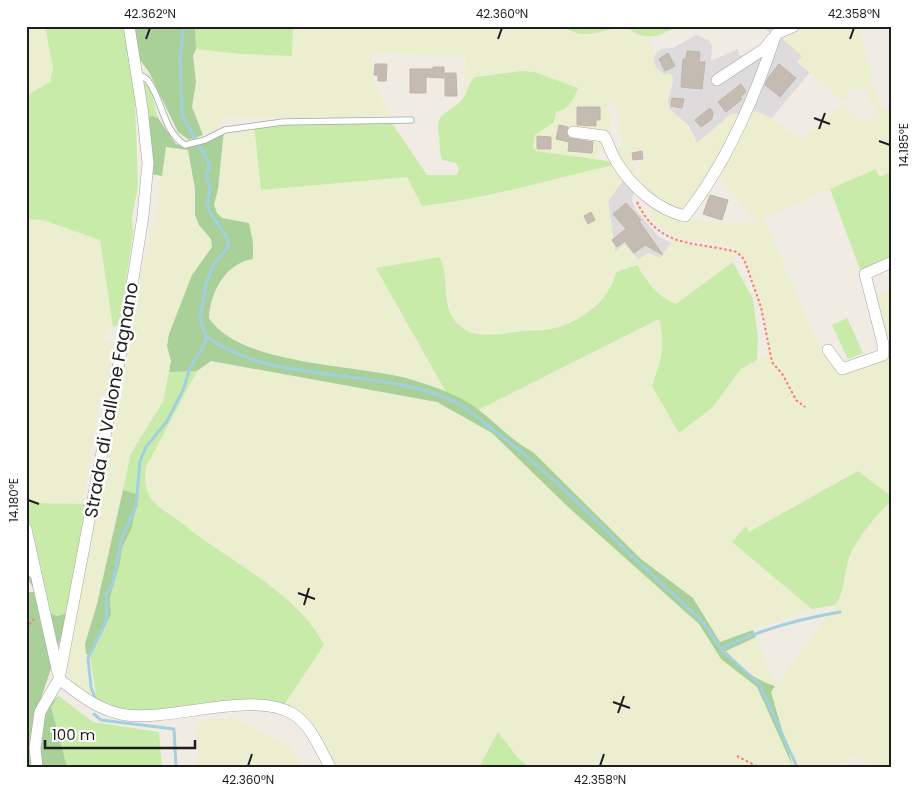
<svg xmlns="http://www.w3.org/2000/svg" width="918" height="793" font-family="Poppins,sans-serif">
<style>
.residential{fill:#dddbdb}
.farmland{fill:#ecefcf}
.grass{fill:#c9eba9}
.forest{fill:#a8d098}
.lines{fill:none;stroke-linecap:round;stroke-linejoin:round}
.stream{stroke:#a3d0df;stroke-width:3}
.building{fill:#c4bcb3;stroke:#c2b3a6}
.service-casing{stroke:#a5a5a5;stroke-width:7}
.minor-casing{stroke:#a5a5a5;stroke-width:12}
.path{stroke:#fe7967;stroke-width:2;stroke-dasharray:2.5 2.5;stroke-linecap:butt}
.service{stroke:#fff;stroke-width:5.5}
.minor{stroke:#fff;stroke-width:11}
.ticks{fill:none;stroke:#1e1e1e;stroke-width:2}
.labels{text-anchor:middle;dominant-baseline:central;stroke-width:5;stroke-linejoin:round;paint-order:stroke}
.street-label{font-size:18px;fill:#1e1e1e;stroke:#fff}
.neatline{fill:none;stroke:#1e1e1e;stroke-width:2}
.ticks-label{font-size:12px;text-anchor:middle;fill:#1e1e1e}
</style>
<rect width="100%" height="100%" fill="#f0ece4"/>
<path class="residential" d="M760,26H806L781,37L802,56L798,62L810,72L772,118L749,109L744,118L736,113L697,143L688,125L669,109L668,100L673,82L670,73L664,75L657,69L653,61L655,54L661,49L673,48L696,35L709,40L712,46L711,61L738,49L739,56L742,55L745,60L757,51L771,33Z
M624,179L634,192L632,201L635,209L659,237L672,243L660,258L638,259L615,252L608,201Z"/>
<path class="farmland" d="M26,26H45L53,68L50,82L26,96Z
M293,26H562L583,35H598L611,29L625,27L649,38L655,54L653,62L657,69L664,75L670,73L673,77L668,100L669,109L688,125L697,143L732,113L738,115L715,160L683,213L649,194L644,183L637,178L641,162H645L643,149L631,151L632,162L636,163L634,177L621,161L616,152L622,144V136L614,102L607,105L611,117L609,136L594,159L536,151L532,147L535,135L559,82L534,72L484,75L475,77L470,82L464,97L466,56L372,53V70L375,85L390,115L334,118H222L218,128L203,135L192,107L196,82L193,56L196,49L240,54L293,50Z
M806,26H859L874,88L882,109L892,107V172L879,177L876,169L764,218L814,334L840,376L892,354V497L858,471L749,532L746,527L739,535L745,554L812,609L720,642L693,598L641,559L533,452L522,446L478,410L659,318L664,338L663,353L652,386H729L741,369L769,354V340L763,308L745,261L737,249L723,243L694,241L673,236L658,225L652,217L648,200L684,217L715,223L755,222L716,173L749,109L772,118L801,140L843,103L863,123L876,113L866,93L860,89H853L848,91V98L844,102L797,62L802,56L781,37Z
M254,125L262,190L407,177L444,203L481,198L528,184L614,165L624,179L608,201L615,252L624,244L638,259L649,253L660,258L673,240L737,252L733,262L676,304L665,300L656,291L637,265L616,272L614,283L606,294L585,315L563,326L543,330L532,329L490,335L469,331L459,325L450,313L445,277L377,268L446,392L412,380L383,374L340,368L275,356L229,338L215,328L209,318L211,298L222,281L239,261L253,259L249,223L222,218L217,213L214,205L218,189L224,129Z
M165,147L188,150L199,225L211,239L212,247L192,275L167,346L171,361L163,402L131,453L97,604L85,644L88,680L93,697L79,690L66,672L121,369L157,206Z
M31,218L43,220L100,240L113,327H107L103,342L111,341L115,345L107,392L100,397L83,504L26,503V309L31,307L26,284V219Z
M892,289V349L885,338L874,296Z
M211,361L437,402L492,433L567,506L699,624L712,647L757,687L791,763L771,692L775,686L764,682L748,672L735,663L725,651L756,637L776,685L842,595L851,553L883,507L892,501V767H871L855,755L840,767H529L518,758L498,732L479,767H336L314,731L282,708L298,610L183,525L150,498L144,484L146,467L197,371Z
M213,718L234,719L250,725L291,748L304,767H194L199,754L195,730L201,722Z"/>
<path class="grass" d="M45,26H127L135,100L138,186L132,217L133,233L121,315L117,326L113,327L100,240L43,220L26,219V96L50,82L53,68Z
M195,26H293L292,56L240,54L196,49Z
M562,26H677C664,34 651,41 636,33C631,31 628,27 622,28C597,29 588,43 562,26Z
M521,71L534,72L578,88C573,100 570,109 556,112L554,122L535,135L533,147L536,151L608,161L614,165C550,179 487,199 422,206L407,177L261,190L254,125L391,122L427,175H457L459,169L456,163L442,160C439,152 440,145 439,136C434,109 451,115 464,97C469,90 468,83 475,77Z
M141,80L150,88L158,118H146Z
M876,169L879,177L892,172V259L861,272L830,189Z
M440,257C442,264 445,272 445,279C447,296 445,312 459,325C475,340 501,334 521,331C529,330 536,331 544,330C574,327 610,303 616,272L637,265C647,281 657,297 676,304L733,262L753,299L758,337L757,360L741,369L712,408L679,433L652,386C661,360 666,346 659,319L478,410L446,392L376,268Z
M847,318L863,353L848,359L832,325Z
M197,371L146,467C145,478 144,486 150,497C155,506 170,514 179,521C224,559 298,592 324,645L282,708L132,712L97,703L90,656L111,615L110,598L120,563L122,548L131,530L132,493L123,490L131,453L163,402L169,372Z
M858,471L892,497V501C879,511 858,538 851,553C843,570 847,589 835,605L812,609L732,542L746,526L749,532Z
M26,503L90,504L69,613L57,616L48,612L26,518Z
M59,696L93,722L159,732L162,767H67L51,707Z
M498,732L518,758L529,767H479Z"/>
<path class="forest" d="M131,26H195L196,49L193,56L196,82L192,107L203,135L189,140L178,132L149,72L136,55Z
M152,116L158,118L176,144L184,146L224,130L218,189L214,205L217,213L222,218L249,223L253,243V259C226,263 210,292 209,318C241,367 360,364 413,380C435,387 460,395 479,410C497,424 512,441 533,452L641,559L693,598L720,642L753,630L756,637L726,651C739,667 755,680 775,686L771,692L793,767L757,687L721,659L699,624L567,506L492,433L437,402L211,361L197,371L169,372L171,361L167,346L169,334L192,275L212,247L211,239L199,225L195,215V189L188,150L166,147L162,176L150,174L146,118Z
M123,490L139,495L131,530L122,548L120,563L110,598L111,615L90,656L86,654L85,644L97,604Z
M26,561L39,574L48,612L57,616L69,613L37,711L35,767H26V592H35L26,575Z
M59,696L51,707L67,767H39C40,741 36,712 59,696Z"/>
<g class="lines">
<path class="stream" d="M206,336C273,386 377,366 453,401C470,409 486,425 501,436C549,472 590,515 632,556C656,579 681,601 704,623L721,649L760,685L797,767
M721,649C758,630 798,619 840,612
M95,698L91,687L88,658L107,619L106,595L112,586L122,538L136,506L140,461L146,447L167,421L183,390L190,368L204,345L206,336L200,319L206,283L214,264L228,247V239L209,211L207,203L210,189L206,173L209,169L208,161L182,115L180,57L184,26
M94,714L101,720L174,729L176,767"/>
</g>
<path class="building" d="M687,51L700,52L699,62H705L702,89L681,87L683,59H686Z
M668,53L675,66L665,71L659,59Z
M375,64H387L386,81H378V75H374Z
M779,64L796,78L780,97L765,85L768,78Z
M433,67H444V78L426,77V93H410V69H433Z
M445,73H456L457,96H445Z
M741,84L746,92L740,97L742,99L726,112L718,102Z
M672,98L684,99L682,108L671,106Z
M577,107H600V120H596V126L577,125Z
M710,108L713,112L712,119L701,127L695,120Z
M559,125L568,127L566,132L569,138L593,142L592,153L568,151L569,142L556,139Z
M537,136L551,137V149H537Z
M642,151L643,159L633,160L632,153Z
M710,195L728,200L722,220L703,214Z
M626,203L641,220L639,221L663,255L645,245L634,253L625,241L617,247L612,240L626,229L613,214Z
M591,212L595,220L588,224L584,216Z"/>
<g class="lines">
<g class="service-casing">
<path id="service" d="M136,73C140,75 147,78 149,82C163,102 163,131 185,145L205,140L225,130L283,122L411,120
M26,564L32,575"/>
</g>
<g class="minor-casing">
<path id="minor" d="M717,80L764,49L772,39
M573,132L604,136C609,144 611,153 616,161C631,186 657,210 685,216C727,163 755,97 776,34L794,26
M828,350L842,369L883,355V344L865,274L892,262
M26,529L58,673
M59,679C80,695 99,711 126,715C173,721 254,690 293,714C311,725 320,749 330,767
M37,767L35,748L40,712L59,679L124,336L143,216L148,163L142,108L129,26"/>
</g>
<path class="path" d="M637,202C659,249 694,241 737,252L744,259L761,307L772,362L783,375L796,400L805,407
M26,628L34,619
M737,756L758,767"/>
<use href="#service" class="service"/>
<use href="#minor" class="minor"/>
</g>
<path class="ticks" d="M146,39L150,28M498,39L502,28M850,39L854,28M814,118L830,124M819,129L825,113M879,141L890,145M28,500L39,504M298,593L315,599M304,605L309,588M613,702L630,708M618,713L624,696M248,766L252,754M600,766L604,754"/>
<g class="labels">
<g class="street-label">
<text transform="translate(111 400) rotate(-80)">Strada di Vallone Fagnano</text>
</g>
</g>
<rect width="918" height="793" fill="none" stroke="#ffffff" stroke-width="55"/>
<path d="M45 740v8h150v-8" fill="none" stroke="#1e1e1e" stroke-width="2.5"/>
<text x="52" y="740" font-size="15" fill="#1e1e1e" stroke="#ffffff" stroke-width="4" paint-order="stroke">100 m</text>
<rect x="28" y="28" width="862" height="738" class="neatline"/>
<g class="ticks-label">
<text x="150" y="18">42.362°N</text>
<text x="502" y="18">42.360°N</text>
<text x="854" y="18">42.358°N</text>
<text transform="translate(904 145) rotate(-90)" y="4">14.185°E</text>
<text transform="translate(14 500) rotate(-90)" y="4">14.180°E</text>
<text x="248" y="784">42.360°N</text>
<text x="600" y="784">42.358°N</text>
</g>
</svg>
